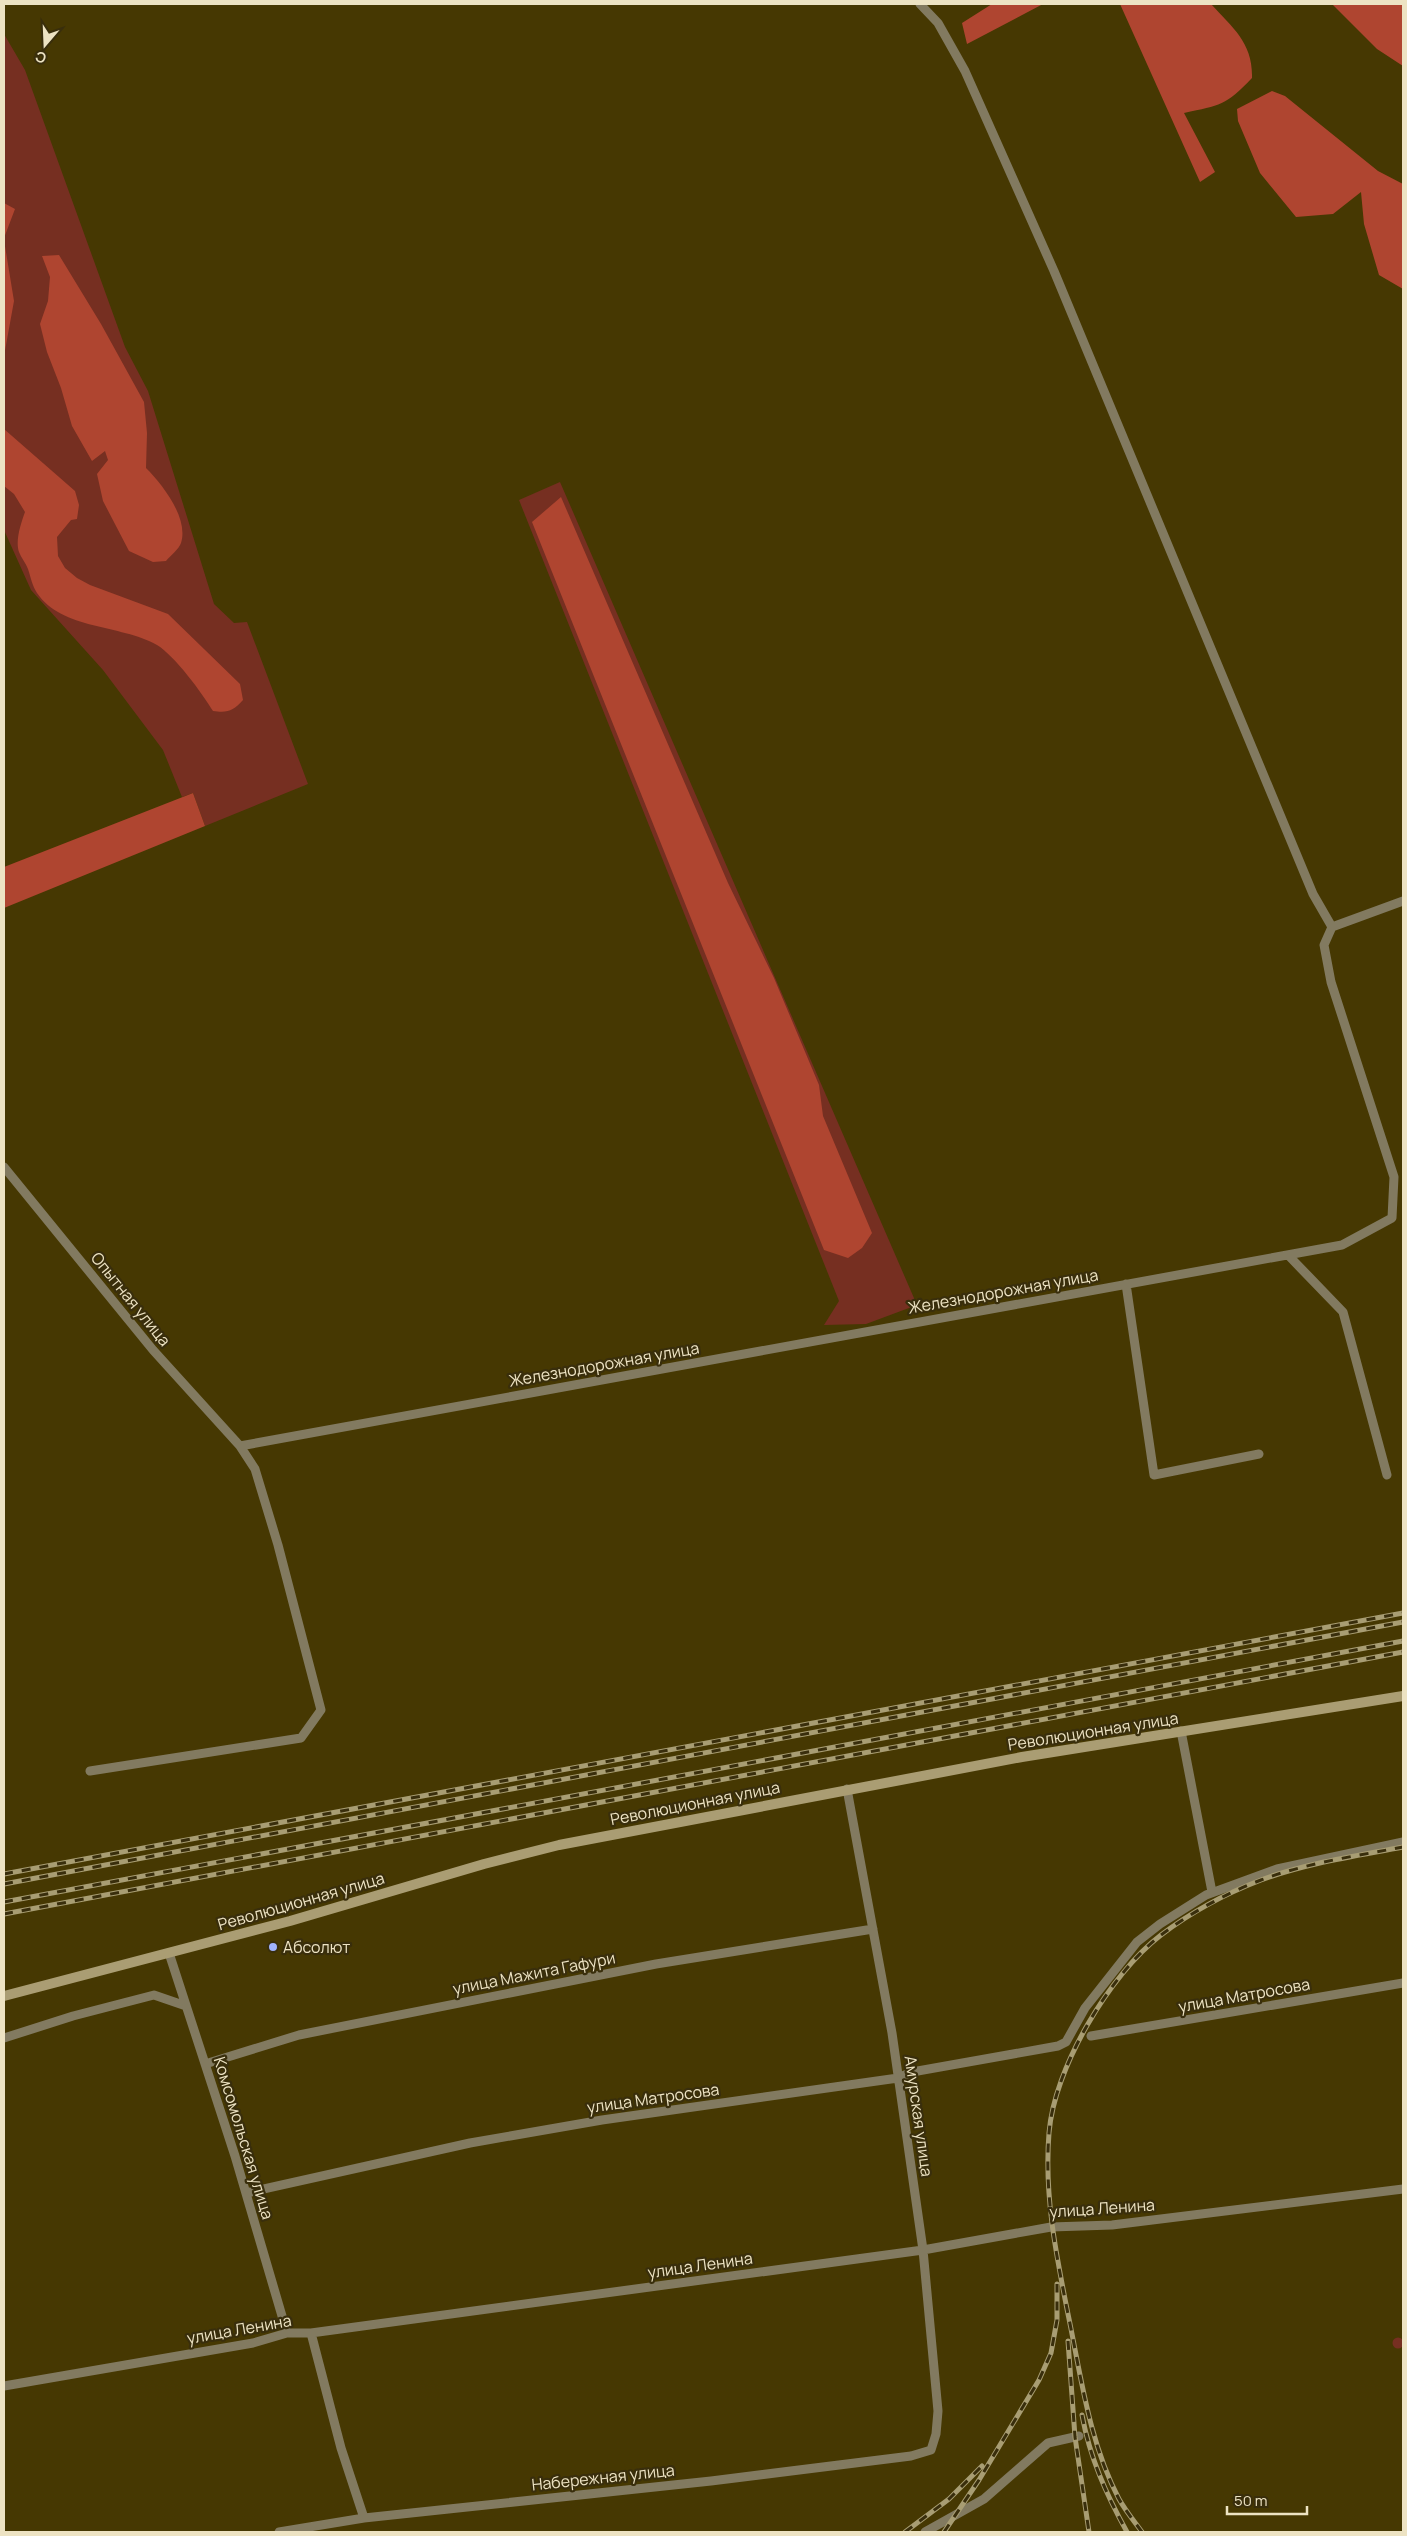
<svg xmlns="http://www.w3.org/2000/svg" width="1407" height="2536" font-family="Manrope,sans-serif">
<style>
.green{fill:#762f21}
.forest{fill:#af4530}
.lines{fill:none;stroke-linecap:round;stroke-linejoin:round}
.minor{stroke:#827a60;stroke-width:9}
.secondary{stroke:#aa9d73;stroke-width:10}
.rail-casing{stroke:#a89d73;stroke-width:5}
.rail{stroke:#392e0c;stroke-width:3;stroke-dasharray:9;stroke-linecap:butt}
.poi-dot{fill:#a0b3fd;stroke:#392e0c;stroke-width:2}
.labels{text-anchor:middle;dominant-baseline:central;stroke-width:4.5;stroke-linejoin:round;paint-order:stroke}
.street-label{font-size:16px;fill:#ede3c3;stroke:#392e0c}
.poi-label{font-size:16px;fill:#ede3c3;stroke:#392e0c;text-anchor:start}
</style>
<rect width="100%" height="100%" fill="#463802"/>
<path class="green" d="M4,34L25,70L125,347L148,391L214,604L234,623L247,622L308,784L205,826L193,793L182,797L163,750L103,670L31,590L4,530Z
M560,482L917,1305L866,1324L824,1325L839,1301L519,500Z
M1392.5 2343a5.5 5.5 0 1 1 11 0a5.5 5.5 0 1 1-11 0Z"/>
<path class="forest" d="M992,4H1043L967,44L962,23Z
M1120,4H1211C1233,28 1253,43 1252,78C1225,106 1221,105 1184,113L1215,172L1200,182Z
M1332,4H1403V66L1377,49Z
M1272,91L1285,96L1378,171L1403,184V289L1379,275L1364,224L1361,192L1333,214L1296,217L1260,173L1238,121L1237,109Z
M4,203L15,209L4,238Z
M4,240L14,301L4,356Z
M59,255L101,324L144,402L147,433L146,468C162,484 189,518 181,543C179,549 170,556 166,561L153,562L129,551L103,501L97,474L108,460L105,451L92,461L72,426L61,388L47,352L40,324L48,301L50,277L42,256Z
M4,429L75,491L79,505L77,519L71,520L57,537L58,556L65,568L77,578L90,585L168,614L240,684L243,700C233,711 228,713 213,711C202,693 175,656 157,645C120,624 62,630 37,593C32,585 31,578 28,569C26,563 21,558 19,552C15,541 21,523 25,512L14,494L4,486Z
M561,497L728,883L774,978L819,1085L823,1116L872,1233L862,1248L848,1258L824,1250L532,522Z
M193,793L205,826L4,908V867Z"/>
<g class="lines">
<path class="minor" d="M920,4L938,23L965,71L1054,271L1313,894L1332,927
M4,1167L153,1350L240,1446L255,1469L278,1545L321,1710L301,1738L90,1771
M1288,1255L1343,1312L1387,1475
M1126,1284L1154,1475L1259,1454
M240,1446L1342,1245L1392,1218L1394,1177L1331,982L1324,945L1332,927L1403,901
M1181,1731L1212,1892
M169,1953L235,2156L287,2333
M1091,2036L1403,1983
M4,2038L73,2016L154,1995L186,2006
M205,2064L299,2035L656,1964L873,1929
M246,2193L470,2143L602,2120L898,2078L912,2072L1058,2046L1066,2042L1085,2008L1137,1942L1160,1924L1206,1895L1277,1869L1403,1842
M311,2333L341,2448L364,2518
M4,2386L253,2343L287,2333H311L923,2250L1051,2227L1112,2225L1403,2189
M279,2532L364,2518L711,2481L911,2456L931,2450L936,2434L938,2411L923,2250L892,2033L847,1789
M925,2532L984,2499L1048,2443L1079,2436"/>
<path class="secondary" d="M4,1996L290,1921L484,1864L559,1845L1022,1757L1403,1696"/>
<g class="rail-casing">
<path id="rail" d="M4,1874L1403,1613
M4,1884L1403,1622
M4,1902L1403,1641
M4,1914L1403,1652
M1068,2341L1075,2437L1089,2532
M1082,2415C1090,2458 1106,2494 1127,2532
M905,2532L949,2499L982,2466
M944,2532L979,2480L1039,2380L1051,2353L1057,2320V2284
M1142,2532C1134,2521 1125,2510 1119,2499C1089,2442 1081,2376 1068,2314C1056,2254 1044,2195 1049,2133C1054,2068 1110,1974 1161,1935C1190,1913 1227,1893 1261,1880C1306,1863 1356,1856 1403,1847"/>
</g>
<use href="#rail" class="rail"/>
</g>
<circle class="poi-dot" cx="273" cy="1947" r="5"/>
<g class="labels">
<g class="street-label">
<text transform="translate(1003 1291) rotate(-10)">Железнодорожная улица</text>
<text transform="translate(131 1299) rotate(51)">Опытная улица</text>
<text transform="translate(604 1364) rotate(-10)">Железнодорожная улица</text>
<text transform="translate(1093 1731) rotate(-9)">Революционная улица</text>
<text transform="translate(695 1803) rotate(-11)">Революционная улица</text>
<text transform="translate(301 1901) rotate(-16)">Революционная улица</text>
<text transform="translate(534 1973) rotate(-11)">улица Мажита Гафури</text>
<text transform="translate(1244 1995) rotate(-10)">улица Матросова</text>
<text transform="translate(653 2098) rotate(-8)">улица Матросова</text>
<text transform="translate(919 2116) rotate(82)">Амурская улица</text>
<text transform="translate(244 2138) rotate(73)">Комсомольская улица</text>
<text transform="translate(1102 2208) rotate(-4)">улица Ленина</text>
<text transform="translate(700 2265) rotate(-8)">улица Ленина</text>
<text transform="translate(239 2329) rotate(-10)">улица Ленина</text>
<text transform="translate(603 2477) rotate(-6)">Набережная улица</text>
</g>
<g class="poi-label">
<text x="283" y="1947">Абсолют</text>
</g>
</g>
<rect width="1407" height="2536" fill="none" stroke="#ede3c3" stroke-width="10"/>
<g transform="translate(45 45) rotate(199)" stroke="#392e0c" stroke-width="4" paint-order="stroke">
<path d="M0-4L9 19L0 12L-9 19Z" fill="#ede3c3"/>
<text y="-8" font-size="14" font-weight="bold" text-anchor="middle" fill="#ede3c3">С</text>
</g>
<path d="M1227 2506v8h80v-8" fill="none" stroke="#ede3c3" stroke-width="2.5"/>
<text x="1234" y="2506" font-size="15" fill="#ede3c3" stroke="#392e0c" stroke-width="4" paint-order="stroke">50 m</text>
</svg>
